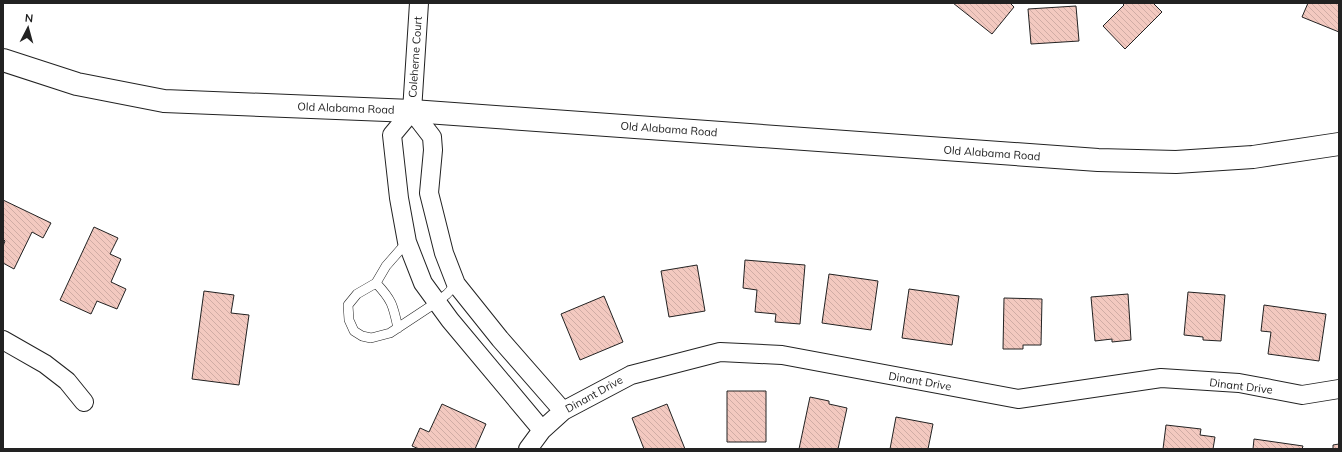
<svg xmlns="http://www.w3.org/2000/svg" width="1342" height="452" font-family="Mulish,sans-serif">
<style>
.building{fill:url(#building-back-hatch);stroke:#222}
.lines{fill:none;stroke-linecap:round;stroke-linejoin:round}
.service-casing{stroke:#222;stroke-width:10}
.minor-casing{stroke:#222;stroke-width:20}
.secondary-casing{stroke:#222;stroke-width:24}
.service{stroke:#fff;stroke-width:9}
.minor{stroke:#fff;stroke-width:18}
.secondary{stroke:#fff;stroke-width:22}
.labels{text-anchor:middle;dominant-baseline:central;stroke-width:3;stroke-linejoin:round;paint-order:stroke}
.street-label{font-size:11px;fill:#222;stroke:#fff}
</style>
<defs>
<pattern id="building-back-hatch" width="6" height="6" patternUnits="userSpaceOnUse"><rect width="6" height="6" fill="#f3c9c0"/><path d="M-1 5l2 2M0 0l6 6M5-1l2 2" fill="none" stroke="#d0aca5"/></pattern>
</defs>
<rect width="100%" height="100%" fill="#fff"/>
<path class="building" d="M953,3H1010L1014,7L992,34Z
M1122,3H1153L1162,12L1125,49L1103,26L1124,5Z
M1308,3H1339V32L1302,17Z
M1076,6L1079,41L1031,44L1028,9Z
M3,200L51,223L43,238L32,232L14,269L3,263V246L5,241L3,239Z
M94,227L118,238L110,254L121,259L111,282L126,289L117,309L97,301L91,314L60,300Z
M745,260L805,265L800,324L775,322L776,314L755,312L757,290L743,288Z
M697,265L705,311L669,317L661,271Z
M829,274L878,281L871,330L822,323Z
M909,289L959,296L952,345L902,338Z
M204,291L234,295L231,313L249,315L239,385L192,379Z
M1188,292L1225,295L1221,341L1203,340V337L1184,335Z
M1128,294L1131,340L1112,342V339L1095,341L1091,297Z
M604,296L623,342L580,360L561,314Z
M1004,298L1042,299L1041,345H1023V349H1003Z
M1264,305L1326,314L1319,361L1268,354L1271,332L1261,331Z
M727,391H766V442H727Z
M810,397L829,401V404L847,408L838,449H799Z
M442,404L486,424L475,449H419L412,446L420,428L429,432Z
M667,404L685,449H644L632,418Z
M896,417L933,424L928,449H890Z
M1166,425L1201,429L1200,435L1215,437L1213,449H1163Z
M1254,439L1303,446L1302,449H1253Z
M1339,444V449H1333V445Z"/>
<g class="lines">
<g class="service-casing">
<path id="service" d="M407,242L386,266L376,283L357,294L348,305L349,320L354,331L362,336L371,338L390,333L437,302L447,294L456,284
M376,283C392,300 393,305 398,328"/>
</g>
<g class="minor-casing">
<path id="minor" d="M412,111L392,135L399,198L407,242L423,283L450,320L542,430
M412,111L432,137L433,150L429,193L444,253L456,284L500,339L563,411
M412,111L419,3
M3,340L45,364L67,381L84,402
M528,449L542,430L563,411L631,375L720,352L782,355L1018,399L1161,378L1239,383L1302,395L1339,389"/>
</g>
<g class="secondary-casing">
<path id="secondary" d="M3,60L77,84L164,101L412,111L1098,160L1176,162L1253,157L1339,144"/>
</g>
<use href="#service" class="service"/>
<use href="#minor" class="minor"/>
<use href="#secondary" class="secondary"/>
</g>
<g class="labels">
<g class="street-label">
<text transform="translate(415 57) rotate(-86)">Coleherne Court</text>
<text transform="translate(346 108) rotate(2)">Old Alabama Road</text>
<text transform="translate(669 129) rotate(4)">Old Alabama Road</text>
<text transform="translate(992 153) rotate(4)">Old Alabama Road</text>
<text transform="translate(920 381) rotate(10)">Dinant Drive</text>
<text transform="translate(1241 386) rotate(7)">Dinant Drive</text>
<text transform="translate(594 394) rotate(-29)">Dinant Drive</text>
</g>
</g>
<rect width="1342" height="452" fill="none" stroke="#222222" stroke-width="8"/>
<g transform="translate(28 28) rotate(6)" stroke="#ffffff" stroke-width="3" paint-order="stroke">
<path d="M0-3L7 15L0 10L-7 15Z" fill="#222222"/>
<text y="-6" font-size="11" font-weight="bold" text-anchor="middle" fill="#222222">N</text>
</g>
</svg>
